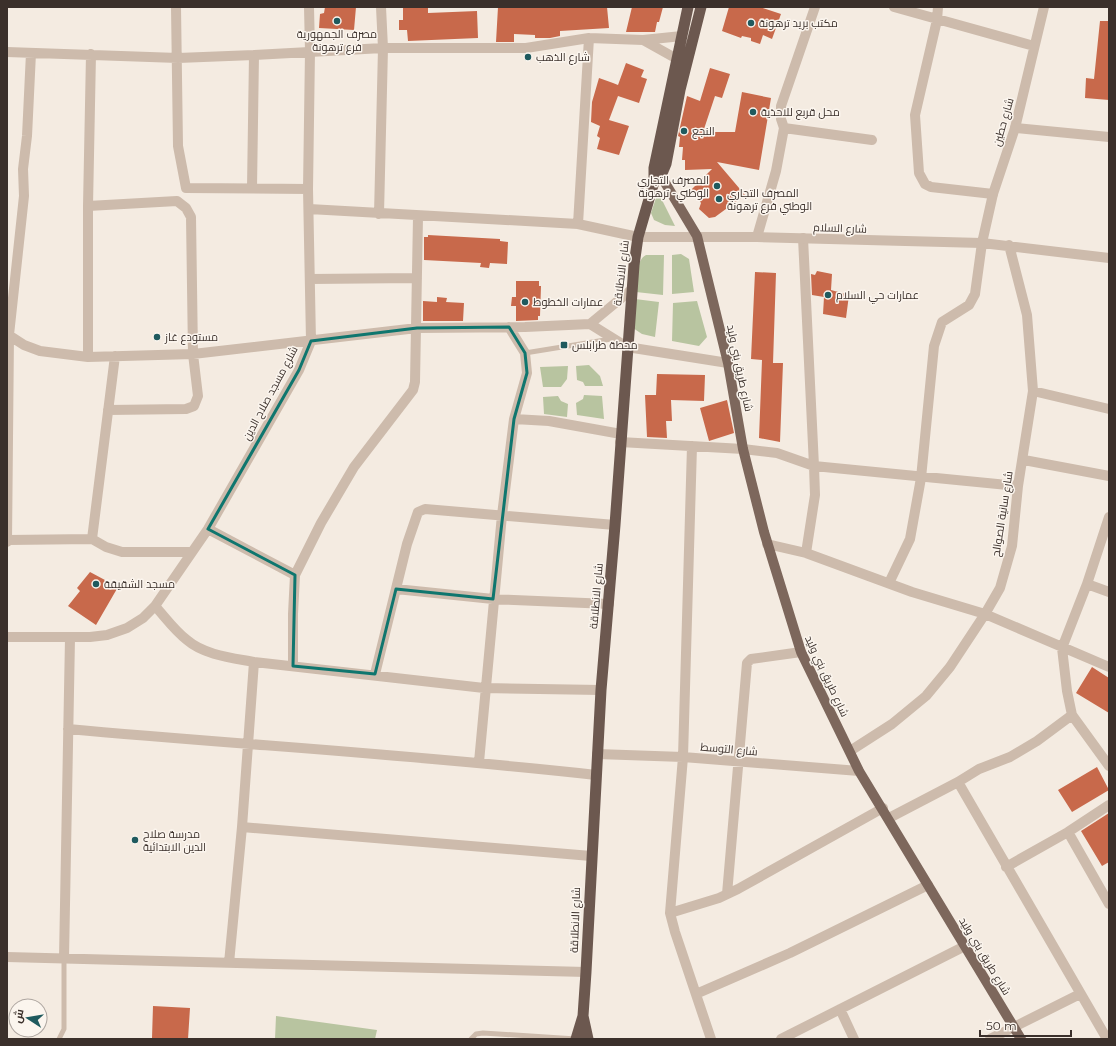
<svg xmlns="http://www.w3.org/2000/svg" width="1116" height="1046" font-family="Montserrat,Cairo,sans-serif">
<style>
.green{fill:#b8c4a0}
.building{fill:#c8694b}
.lines{fill:none;stroke-linecap:round;stroke-linejoin:round}
.service{stroke:#cdbbac;stroke-width:5}
.minor{stroke:#cdbbac;stroke-width:10}
.tertiary{stroke:#cdbbac;stroke-width:10}
.primary{stroke:#7d675c;stroke-width:10}
.trunk{stroke:#6c584f;stroke-width:11}
.marked{fill:none;stroke:#0f766e;stroke-width:3;stroke-linejoin:round}
.poi-dot{fill:#1f5a5e;stroke:#fbf5ee;stroke-width:1.5}
.labels{text-anchor:middle;dominant-baseline:central;stroke-width:3;stroke-linejoin:round;paint-order:stroke}
.poi-label{font-size:11px;fill:#3b302b;stroke:#fbf5ee;text-anchor:start}
.street-label{font-size:11px;fill:#3b302b;stroke:#fbf5ee}
</style>
<rect width="100%" height="100%" fill="#f4ebe1"/>
<path class="green" d="M658,192L675,226L665,225L654,220L651,213Z
M681,254L689,259L694,292L672,294V255Z
M646,255H664L663,295L636,292C637,281 635,261 646,255Z
M635,299L659,302L655,337L642,334L633,328Z
M697,301L707,337L699,346L672,341L673,303Z
M589,365L600,376L603,386H585L583,382L577,380L576,366Z
M568,366L567,379L561,387H543L540,367Z
M584,395L602,396L604,419L577,415L576,403L583,399Z
M558,396L561,401L568,404L567,417L544,414L543,397Z
M276,1016L377,1030L375,1039H275Z"/>
<path class="building" d="M325,7H356L354,30L319,28L320,14L324,13Z
M403,7H428V13L477,11L478,38L408,41L407,30H399V20H403Z
M498,7H607L609,28L560,31V36L550,38H535V35L514,34V42H496Z
M632,7H663L659,22H657L655,32H626Z
M729,7H760L781,14L772,39L763,35L760,44L751,41V38L742,36L741,38L722,31Z
M1100,21H1109V100L1085,98L1086,78L1094,79Z
M626,63L644,70L641,77L647,79L639,103L618,96L609,120L629,126L619,155L597,149L600,138L597,136L600,126L591,122L592,102L599,78L613,83V85V83L618,85Z
M710,68L730,74L722,98L715,96L703,132H735L742,92L771,98L759,170L717,162L745,195L715,217L709,218L699,209L701,203L692,189L712,169L685,170V160H682L683,147H679L680,137L678,136L687,96L700,101Z
M428,235L500,239V241L508,242L507,264L490,263L489,268L480,267L481,263L424,260V237H428Z
M817,271L832,274L831,290L849,295L846,318L823,314L824,297L812,295L811,274L815,275Z
M755,272L776,273L773,363H783L780,442L759,438L762,360L751,359Z
M516,281H539V286H541L540,316H538V320L516,321V306H511L512,297H516Z
M437,297L447,298L446,302L464,303L463,321H423V301L437,302Z
M657,374L705,375L704,401L671,400L672,421H666L667,438L647,437L645,395H656Z
M727,400L734,433L709,441L700,408Z
M90,572L118,587L96,625L68,606L80,591L77,588Z
M1092,667L1109,678V713L1076,693Z
M1097,767L1109,790L1072,812L1058,790Z
M1109,813V862L1102,866L1081,831Z
M153,1006L190,1008L188,1039L152,1038Z"/>
<g class="lines">
<path class="service" d="M525,353L611,339
M59,1039L64,1029V958
M471,1039L476,1034L483,1033L576,1039"/>
<path class="minor" d="M176,7L178,146L186,188L308,189
M894,7L1034,46
M938,7L937,20L915,115L919,173L925,184L931,187L993,194
M643,40L677,59
M7,52L178,58L254,55
M784,128L872,140
M1015,128L1044,7
M252,188L254,55L383,48H526L589,38L643,40L682,36
M88,206L177,201L186,208L191,217L193,354L198,396L194,406L186,409L108,410
M309,209L578,224L638,237
M379,214L383,48L381,7
M578,224L589,38
M757,237L776,171L784,128L781,119V106L815,7
M803,238L814,466L1018,486
M310,279L417,278
M590,324L631,290
M509,327L525,353L527,373L514,419
M7,334L24,345L40,351L88,357L193,354L417,328L525,327L590,324L627,347L728,363
M88,357V206L91,54
M1033,391L1109,409
M620,442L743,449L777,453L814,466L815,495L806,553L767,544
M692,446L683,757L670,913L675,932L711,1039
M1024,460L1109,476
M1109,517L1087,584L1062,648L1067,691L1072,715L1109,766
M208,529L295,575
M92,539L115,356
M8,540L92,539L106,547L122,552H192
M7,542L9,335L24,196L23,169L27,136L31,53
M806,553L912,592L985,614L1109,667
M889,583L910,539L921,478L934,346L942,322L969,305L975,294L982,243L1109,258
M1087,584L1109,592
M396,589L493,599L609,604
M155,606C165,617 175,631 187,640C204,655 233,658 254,662L484,688L601,690
M7,637H90L107,635L127,628L143,618L155,606L208,529L299,370L311,341L308,189L310,51L309,7
M293,666V614L295,575L321,523L354,467L413,390L415,382L418,217
M375,674L407,544L418,512L425,509L615,525
M68,729C244,745 420,755 596,775
M850,751L892,724L926,696L950,667L985,614L1000,588L1012,546L1018,486L1033,391L1027,315L1009,245
M597,754L683,757L859,771
M479,762L502,515L514,419L549,421L621,434
M958,782L1107,1039
M889,818L958,782L979,769L1010,757L1037,741L1072,715
M242,827L591,856
M1068,832L1109,904
M1006,867L1068,832L1109,805
M727,894L747,663L751,659L801,652
M670,913L719,898L738,889L883,808
M7,957L586,972
M64,958L70,638
M229,963L242,827L254,662
M696,994L790,953L928,885
M840,1009L854,1039
M781,1039L965,946
M990,1039L1080,994"/>
<path class="tertiary" d="M638,237H757L982,243L993,194L1015,128L1109,137"/>
<path class="primary" d="M661,176L697,236L728,363L743,449L764,532L801,652L859,771L1021,1039"/>
<path class="trunk" d="M654,182L661,176L666,164L680,90L701,7
M583,1016L588,1039
M576,1039L583,1016L586,972L601,690L615,525L634,265L638,237L654,182V168L688,7"/>
</g>
<path class="marked" d="M509,327L525,353L527,373L514,419L493,599L396,589L375,674L293,666L295,575L208,529L299,370L311,341L417,328Z"/>
<g class="poi-dot">
<circle cx="337" cy="21" r="4"/>
<circle cx="751" cy="23" r="4"/>
<circle cx="528" cy="57" r="4"/>
<circle cx="753" cy="112" r="4"/>
<circle cx="684" cy="131" r="4"/>
<circle cx="717" cy="186" r="4"/>
<circle cx="719" cy="199" r="4"/>
<circle cx="828" cy="295" r="4"/>
<circle cx="525" cy="302" r="4"/>
<circle cx="157" cy="337" r="4"/>
<rect x="560" y="341" width="8" height="8" rx="2"/>
<circle cx="96" cy="584" r="4"/>
<circle cx="135" cy="840" r="4"/>
</g>
<g class="labels">
<g class="poi-label">
<text x="759" y="23">مكتب بريد ترهونة</text>
<text x="337" y="34" text-anchor="middle">مصرف الجمهورية<tspan x="337" dy="13">فرع ترهونة</tspan></text>
<text x="536" y="57">شارع الذهب</text>
<text x="761" y="112">محل قربع للاحذية</text>
<text x="692" y="131">النجع</text>
<text x="709" y="180" text-anchor="end">المصرف التجاري<tspan x="709" dy="13">الوطني- ترهونة</tspan></text>
<text x="727" y="193">المصرف التجاري<tspan x="727" dy="13">الوطني فرع ترهونة</tspan></text>
<text x="836" y="295">عمارات حي السلام</text>
<text x="533" y="302">عمارات الخطوط</text>
<text x="165" y="337">مستودع غاز</text>
<text x="572" y="345">محطة طرابلس</text>
<text x="104" y="584">مسجد الشقيقة</text>
<text x="143" y="834">مدرسة صلاح<tspan x="143" dy="13">الدين الابتدائية</tspan></text>
</g>
<g class="street-label">
<text transform="translate(1003 122) rotate(-74)">شارع حطين</text>
<text transform="translate(840 228) rotate(2)">شارع السلام</text>
<text transform="translate(621 273) rotate(-83)">شارع الانطلاقة</text>
<text transform="translate(740 368) rotate(78)">شارع طريق بني وليد</text>
<text transform="translate(270 393) rotate(-62)">شلرع مسجد صلاح الدين</text>
<text transform="translate(1002 514) rotate(-81)">شارع سانية الصوالح</text>
<text transform="translate(596 596) rotate(-85)">شارع الانطلاقة</text>
<text transform="translate(827 676) rotate(65)">شارع طريق بني وليد</text>
<text transform="translate(729 749) rotate(5)">شارع التوسط</text>
<text transform="translate(575 920) rotate(-88)">شارع الانطلاقة</text>
<text transform="translate(985 956) rotate(59)">شارع طريق بني وليد</text>
</g>
</g>
<rect width="1116" height="1046" fill="none" stroke="#3b302b" stroke-width="16"/>
<g transform="translate(28 1018) rotate(282)"><circle r="19" fill="#fbf5ee" stroke="#aea6a0"/>
<path d="M0-3L7 15L0 10L-7 15Z" fill="#1f5a5e"/>
<text y="-6" font-size="11" font-weight="bold" text-anchor="middle" fill="#3b302b">ش</text>
</g>
<path d="M980 1030v6h91v-6" fill="none" stroke="#3b302b" stroke-width="2"/>
<text x="986" y="1030" font-size="12" fill="#3b302b" stroke="#fbf5ee" stroke-width="3" paint-order="stroke">50 m</text>
</svg>
